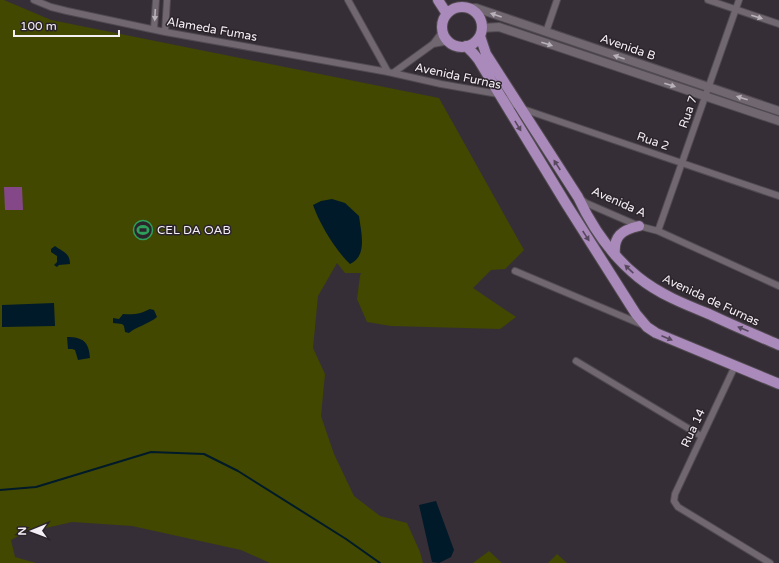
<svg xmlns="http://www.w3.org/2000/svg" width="779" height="563" font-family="'Varela Round',sans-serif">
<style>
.green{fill:#424800}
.water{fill:#001a29}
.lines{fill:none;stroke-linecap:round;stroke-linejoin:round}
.stream{stroke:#001a29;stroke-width:2}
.building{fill:#844888}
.minor-casing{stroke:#514a51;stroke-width:8}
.tertiary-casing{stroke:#514a51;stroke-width:10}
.primary-casing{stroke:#514a51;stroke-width:12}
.minor{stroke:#706770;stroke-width:6}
.tertiary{stroke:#706770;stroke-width:8}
.primary{stroke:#a98abb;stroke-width:10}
.oneway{fill:#b9b2b9}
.oneway2{fill:#57485d}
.labels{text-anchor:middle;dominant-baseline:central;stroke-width:3;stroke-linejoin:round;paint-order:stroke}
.street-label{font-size:12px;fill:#f4eff4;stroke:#2b242b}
.poi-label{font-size:12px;fill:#f4eff4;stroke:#2b242b;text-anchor:start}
</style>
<rect width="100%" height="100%" fill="#352e36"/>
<path class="green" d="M0,0H4L51,20L439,98L524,250L505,269L491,270L473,288L516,317L500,329L391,326L367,322L357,299L360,276L361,273H345L337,263L318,296L313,348L325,374L321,416L334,454L354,496L380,516L407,523L420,552L423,563H270L241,550L132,526L72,522L24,533L11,540L15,557L36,563H0Z
M489,551L502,563H473Z
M557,554L567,563H548Z"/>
<path class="water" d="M332,199L345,203L359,216C361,232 368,256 350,264C336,251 319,223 313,205L321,201Z
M55,246C63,252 70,253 70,264L59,265L57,267L54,265L57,262V256L51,252V249Z
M54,303L55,326L2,327V305Z
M150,309L154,310L157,317C149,324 135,327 129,333L125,332L124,326L122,324L113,323V318L119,319L123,314C133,315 140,314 150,309Z
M67,337C83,337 89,342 90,358L78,360L75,350L72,349H68Z
M436,501L454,550L451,557L439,563L432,562L419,505Z"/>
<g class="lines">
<path class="stream" d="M0,490L36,487L151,452L204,454L238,471L346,539L380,563"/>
</g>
<path class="building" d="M4,187H22L23,210H5Z"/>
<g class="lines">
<g class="minor-casing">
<path id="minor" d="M34,0L51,7L67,11L165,32L388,72L441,84L498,94L520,108L779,196
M348,0L388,72
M708,0L779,24
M154,29L156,0
M165,32L167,0
M546,32L557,0
M433,44L449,41
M393,73L433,44L443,31
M581,199L586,203L639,226L658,231L779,286
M658,231L739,0
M515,271L643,325
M576,361L701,436
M735,366L675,494L674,501L678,507L770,563"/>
</g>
<g class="tertiary-casing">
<path id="tertiary" d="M469,8H476L779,111
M482,28L499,27L779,121"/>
</g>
<g class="primary-casing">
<path id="primary" d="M438,0L447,14
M442 27a20 20 0 1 1 40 0a20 20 0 1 1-40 0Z
M480,36L486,54L578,197C592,227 612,256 638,277C659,294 684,304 709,314C732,325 756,335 779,345
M466,46L473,53L478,59L565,202L636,314L647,327L656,333L779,384
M615,255C613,236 622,230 639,226"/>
</g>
<use href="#minor" class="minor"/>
<use href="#tertiary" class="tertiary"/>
<use href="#primary" class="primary"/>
</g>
<defs><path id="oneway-solid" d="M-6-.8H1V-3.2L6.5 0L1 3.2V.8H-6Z"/></defs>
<g class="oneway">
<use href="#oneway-solid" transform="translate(155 15) rotate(93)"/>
<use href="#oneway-solid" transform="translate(496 15) rotate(-161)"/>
<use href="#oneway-solid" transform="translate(757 17) rotate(18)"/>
<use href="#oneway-solid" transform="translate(547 44) rotate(18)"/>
<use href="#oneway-solid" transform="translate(619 57) rotate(-161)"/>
<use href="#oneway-solid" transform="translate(670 85) rotate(18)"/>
<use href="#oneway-solid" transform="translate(742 98) rotate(-162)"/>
</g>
<g class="oneway2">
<use href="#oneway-solid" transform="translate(518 126) rotate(59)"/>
<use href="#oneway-solid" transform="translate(557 165) rotate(-123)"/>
<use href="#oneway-solid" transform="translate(586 236) rotate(57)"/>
<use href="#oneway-solid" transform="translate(629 269) rotate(-137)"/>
<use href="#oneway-solid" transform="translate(743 329) rotate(-157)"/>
<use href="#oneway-solid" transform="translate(667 338) rotate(23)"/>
</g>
<defs>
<g id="stadium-ring" transform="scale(1)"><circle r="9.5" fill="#2b242b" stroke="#2e9e5b" stroke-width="1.5"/><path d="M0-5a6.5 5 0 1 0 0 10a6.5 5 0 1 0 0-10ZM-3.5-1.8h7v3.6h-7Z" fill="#2e9e5b"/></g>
</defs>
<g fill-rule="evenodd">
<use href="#stadium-ring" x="143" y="230"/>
</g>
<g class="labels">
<g class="street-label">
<text transform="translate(212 29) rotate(10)">Alameda Fumas</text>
<text transform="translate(628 47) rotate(19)">Avenida B</text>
<text transform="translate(458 76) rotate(12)">Avenida Furnas</text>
<text transform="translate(688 112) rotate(-71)">Rua 7</text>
<text transform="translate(653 141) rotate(19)">Rua 2</text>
<text transform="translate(619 202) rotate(24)">Avenida A</text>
<text transform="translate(711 300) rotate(25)">Avenida de Furnas</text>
<text transform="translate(693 428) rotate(-65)">Rua 14</text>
</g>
<g class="poi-label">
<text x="157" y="230">CEL DA OAB</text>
</g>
</g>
<g transform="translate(32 531) rotate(269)" stroke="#2b242b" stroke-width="3" paint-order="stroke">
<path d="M0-3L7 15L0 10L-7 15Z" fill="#f4eff4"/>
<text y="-6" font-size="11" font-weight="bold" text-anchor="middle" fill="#f4eff4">N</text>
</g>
<path d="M14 30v6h105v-6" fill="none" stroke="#f4eff4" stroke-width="2"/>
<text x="20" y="30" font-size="12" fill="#f4eff4" stroke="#2b242b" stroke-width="3" paint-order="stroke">100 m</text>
</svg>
